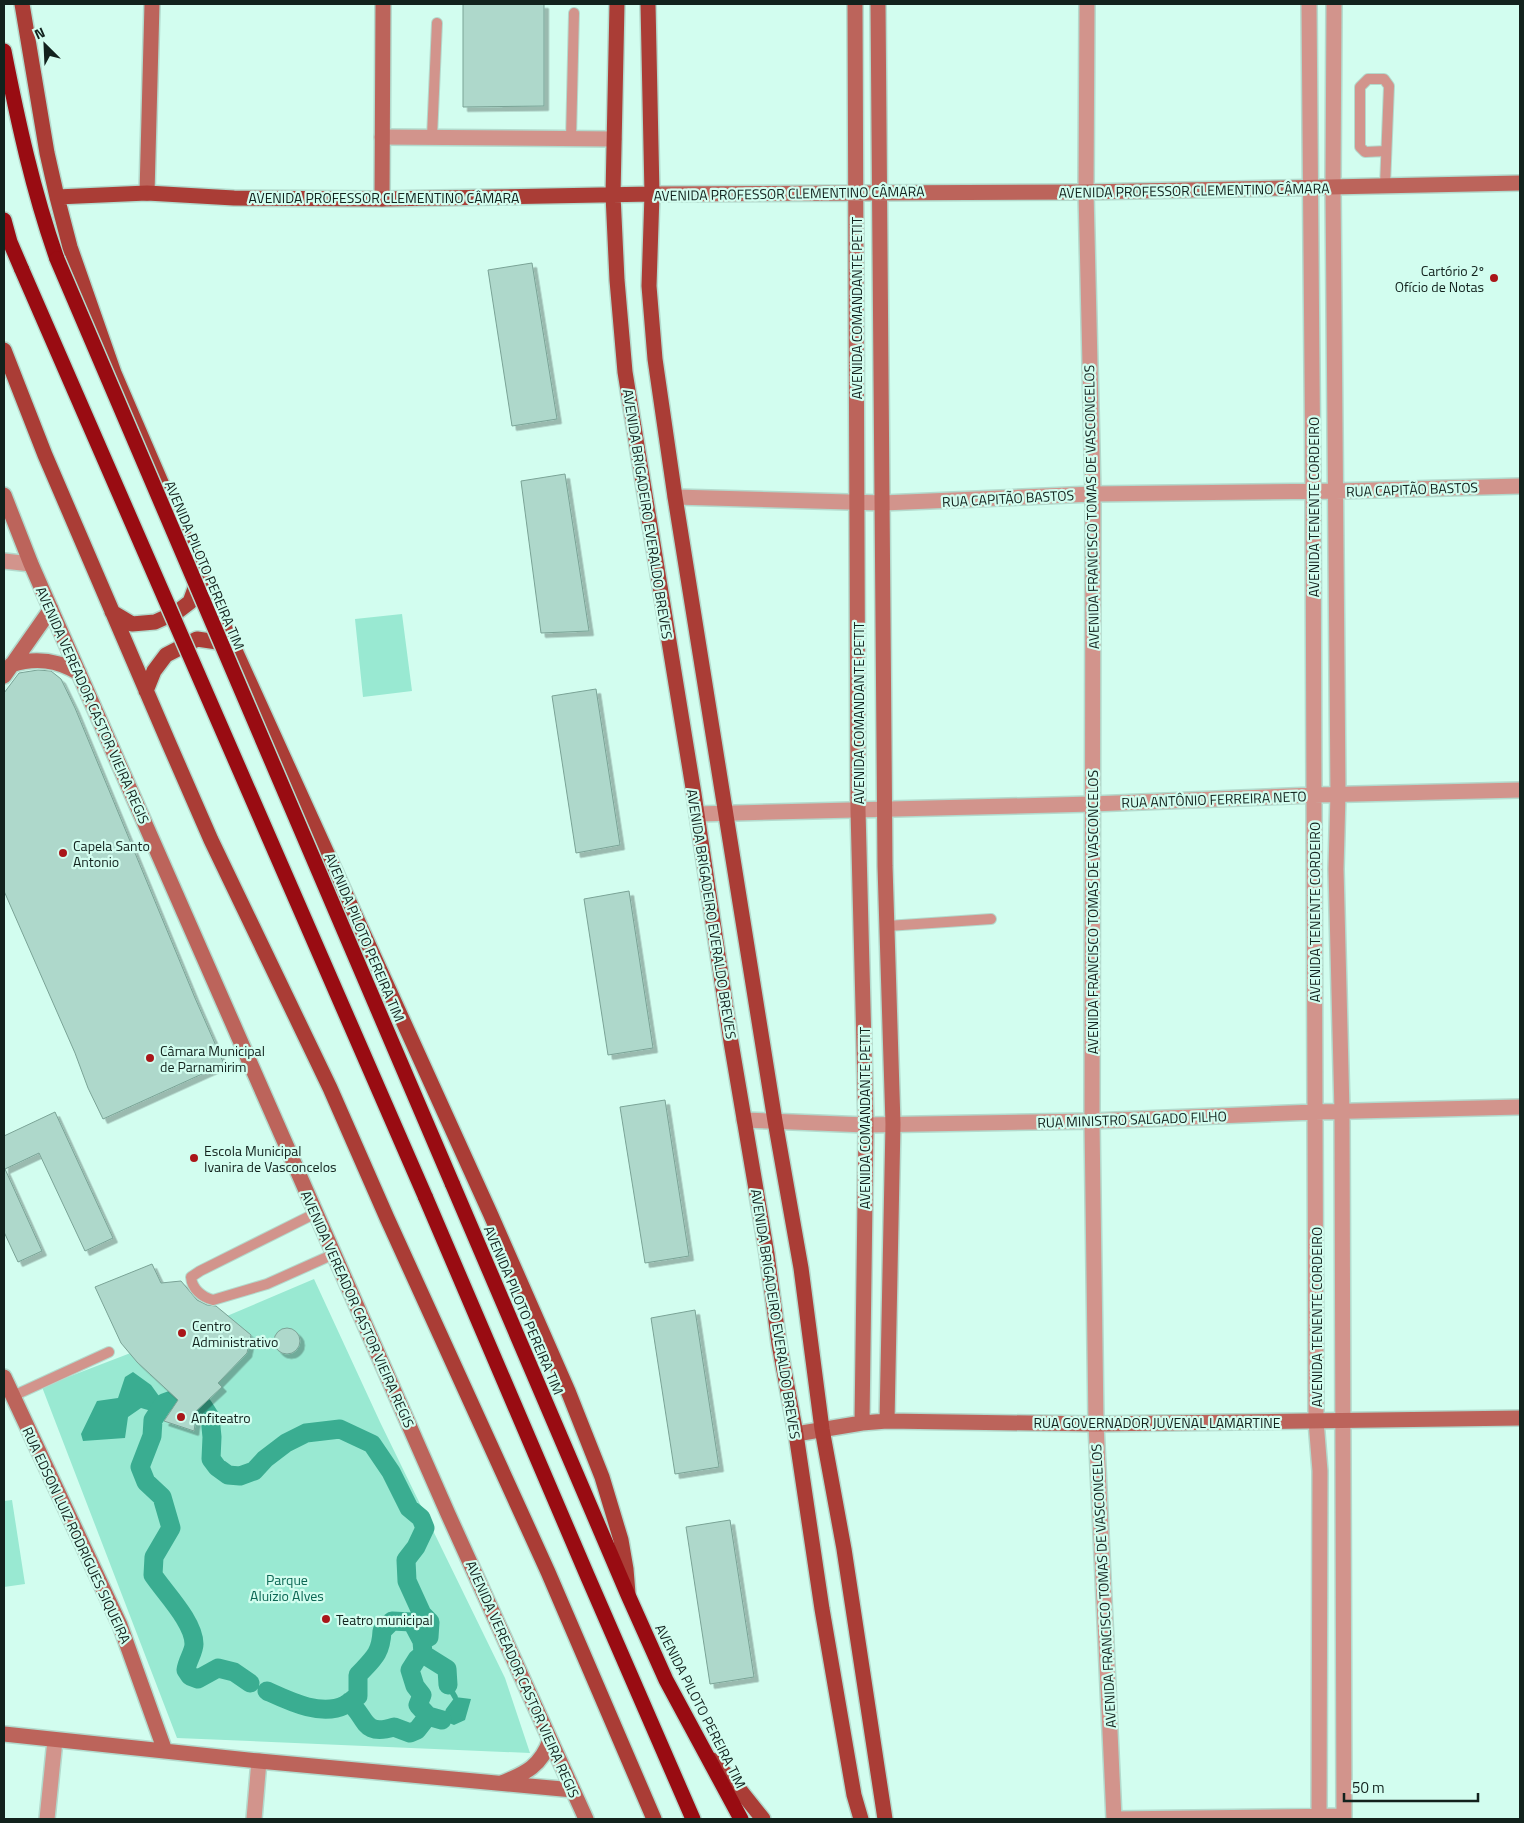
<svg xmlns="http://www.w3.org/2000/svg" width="1524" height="1823" font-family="'Titillium Web',sans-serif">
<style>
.green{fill:#99e9d2}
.water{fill:#3aad91}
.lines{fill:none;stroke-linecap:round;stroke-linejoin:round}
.stream{stroke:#3aad91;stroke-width:5.5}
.canal{stroke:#3aad91;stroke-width:19}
.building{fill:#aed8cb;stroke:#7aa396;filter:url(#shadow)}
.lane-casing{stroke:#b3dacd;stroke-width:12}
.street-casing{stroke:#b3dacd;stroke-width:18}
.secondary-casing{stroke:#b3dacd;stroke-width:18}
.primary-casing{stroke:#b3dacd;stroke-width:18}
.highway-casing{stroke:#b3dacd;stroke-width:18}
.lane{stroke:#d2948c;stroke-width:10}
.street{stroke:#d2948c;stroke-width:15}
.secondary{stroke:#bc645b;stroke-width:15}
.primary{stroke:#aa3d36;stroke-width:15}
.highway{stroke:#990c12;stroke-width:15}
.highway-bridge-casing{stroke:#b3dacd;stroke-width:18;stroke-linecap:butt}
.highway-bridge{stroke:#990c12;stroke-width:15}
.poi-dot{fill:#a91619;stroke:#d2fdef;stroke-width:2}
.labels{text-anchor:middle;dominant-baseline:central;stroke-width:4.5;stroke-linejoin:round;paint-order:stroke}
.street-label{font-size:14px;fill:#12221d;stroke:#d2fdef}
.poi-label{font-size:14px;fill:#12221d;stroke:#d2fdef;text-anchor:start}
.park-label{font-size:14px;fill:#0c6754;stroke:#d2fdef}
</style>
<defs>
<filter id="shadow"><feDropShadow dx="4.5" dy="4.5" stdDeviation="0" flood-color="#0004"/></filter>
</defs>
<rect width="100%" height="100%" fill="#d2fdef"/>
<path class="green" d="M402,614L412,691L363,697L355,619Z
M314,1279L380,1422L505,1678L530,1753L177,1738L42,1387L227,1316Z
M12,1500L25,1584L4,1587V1501Z"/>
<path class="water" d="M133,1372L151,1385L164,1403L158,1413L141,1408L128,1417L125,1438L83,1441L81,1434L97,1401L118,1398L125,1377Z
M455,1697L471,1699L465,1720L454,1725L442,1720L446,1709Z"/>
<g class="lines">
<path class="stream" d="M448,1685L455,1697"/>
<path class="canal" d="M423,1654L417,1659L410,1670L415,1686L422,1695L418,1705L428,1716L442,1720
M250,1683L234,1672L218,1668L198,1679L190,1676L186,1670C187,1661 194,1652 194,1644C194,1622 165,1593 153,1575L154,1557L171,1528L162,1497L146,1482L140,1467L152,1436L153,1420L164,1403L175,1399L203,1406L210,1417L212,1437L211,1459L217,1467L228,1475L240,1476L254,1471L265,1459L286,1443L306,1433L340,1429L372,1444L391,1472L409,1508L421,1518L425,1528L416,1547L406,1560L407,1581L422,1614L430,1622L429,1637L422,1641
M267,1691C289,1701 321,1717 345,1705C350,1702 354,1698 358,1696V1675C373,1659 381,1654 382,1631L392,1621L412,1622L422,1641L423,1654L447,1669L448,1685
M349,1702C367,1717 362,1737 394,1727L410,1733L417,1730L428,1716"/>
</g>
<path class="building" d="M463,4H544V106L463,107Z
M532,263L557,419L512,426L488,270Z
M565,474L589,631L541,633L521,481Z
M38,670L51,671L61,679L75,708L195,998L224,1064L103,1119L88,1088L75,1053L4,891V693L19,673Z
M596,689L620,845L576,853L552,696Z
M629,891L653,1048L608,1055L584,899Z
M665,1100L689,1256L645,1263L620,1107Z
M55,1112L113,1238L85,1251L39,1153L5,1169L42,1251L18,1262L4,1232V1136Z
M152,1264L161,1283L181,1281L197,1300L207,1305L216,1306L251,1335L247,1353L218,1383L222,1387L194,1413L196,1418L194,1431L164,1421L178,1400L137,1362L121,1343L95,1287Z
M695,1310L719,1467L675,1474L651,1318Z
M274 1341a13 13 0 1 1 26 0a13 13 0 1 1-26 0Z
M730,1520L754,1677L710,1684L686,1527Z"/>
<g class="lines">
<g class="lane-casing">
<path id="lane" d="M432,137L437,23
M571,139L574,13
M1385,186L1389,86L1384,79H1368L1360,87V147L1365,152L1386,151
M887,926L991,919
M316,1213L200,1271L191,1277C192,1289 202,1297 213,1300L267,1284L334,1254
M13,1396L109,1352"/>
</g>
<g class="street-casing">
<path id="street" d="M1087,4L1086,192L1093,494L1092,1121L1096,1424L1114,1819
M1309,4L1313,492L1316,1421L1320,1471L1319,1819
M1334,4L1333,187L1338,794L1336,869L1342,1111L1344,1819
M382,137L614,139
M675,497L883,503L1093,494L1336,491L1520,486
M4,561L31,564
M697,814L1092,804L1314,795L1520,790
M744,1120L866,1125L1092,1121L1315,1112L1520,1107
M47,1819L55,1740
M254,1819L259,1761
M1114,1819L1344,1816"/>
</g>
<g class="secondary-casing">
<path id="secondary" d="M855,4L858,810L866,1125L862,1423
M878,4L885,866L893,1124L887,1421
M147,193L152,4
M652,194L1086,192L1520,183
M382,199L383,4
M4,495L31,564L448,1514L586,1819
M11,665C36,657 57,660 79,673
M4,676L51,609
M4,1377L120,1625L165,1751
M796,1434L862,1423L887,1421L1096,1424L1520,1418
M4,1734L259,1761L573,1790
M502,1783C526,1773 541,1766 550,1740"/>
</g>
<g class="primary-casing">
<path id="primary" d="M22,4L47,153L57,197L70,247L114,373L200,573L490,1213L568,1391L602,1477L621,1540L626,1569L628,1593
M617,4L613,195L617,280L625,372L694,794L731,1042L767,1254L779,1344L796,1434L822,1609L854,1795L861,1819
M648,4L652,194L649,286L655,359L675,497L775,1121L801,1268L822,1429L844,1549L885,1819
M57,197L147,193L234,198L382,199L652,194
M4,350L45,455L170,746L211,840L330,1088L387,1218L548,1572L654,1819
M112,612L132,624L155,622L177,612L190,602L199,577
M146,691L154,671L166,655L197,639L231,644
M712,1760L735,1784L763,1819"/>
</g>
<g class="highway-casing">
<path id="highway" d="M4,51C18,122 33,191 57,259
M4,220L10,242L22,270
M452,1183L628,1595L666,1680L741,1819
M425,1196L587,1575L693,1819"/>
</g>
<use href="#lane" class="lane"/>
<use href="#street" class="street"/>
<use href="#secondary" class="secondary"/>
<use href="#primary" class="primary"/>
<use href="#highway" class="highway"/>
<g class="highway-bridge-casing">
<path id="highway-bridge" d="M57,259L452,1183
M22,270L425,1196"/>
</g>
<use href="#highway-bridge" class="highway-bridge"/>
</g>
<g class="poi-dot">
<circle cx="1494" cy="278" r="5"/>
<circle cx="63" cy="853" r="5"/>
<circle cx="150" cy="1058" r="5"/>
<circle cx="194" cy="1158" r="5"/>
<circle cx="182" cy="1333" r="5"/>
<circle cx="181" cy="1417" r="5"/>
<circle cx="326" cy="1619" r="5"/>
</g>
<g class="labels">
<g class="street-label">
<text transform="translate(1194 190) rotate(-1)">AVENIDA PROFESSOR CLEMENTINO CÂMARA</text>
<text transform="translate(789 193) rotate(-1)">AVENIDA PROFESSOR CLEMENTINO CÂMARA</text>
<text x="384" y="197">AVENIDA PROFESSOR CLEMENTINO CÂMARA</text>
<text transform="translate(856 308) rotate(-90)">AVENIDA COMANDANTE PETIT</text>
<text transform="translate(1412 489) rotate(-2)">RUA CAPITÃO BASTOS</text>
<text transform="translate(1008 498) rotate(-3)">RUA CAPITÃO BASTOS</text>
<text transform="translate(1091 507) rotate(-91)">AVENIDA FRANCISCO TOMAS DE VASCONCELOS</text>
<text transform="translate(1313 507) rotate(-90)">AVENIDA TENENTE CORDEIRO</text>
<text transform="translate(648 514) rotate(81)">AVENIDA BRIGADEIRO EVERALDO BREVES</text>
<text transform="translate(205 565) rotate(67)">AVENIDA PILOTO PEREIRA TIM</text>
<text transform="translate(93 705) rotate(66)">AVENIDA VEREADOR CASTOR VIEIRA REGIS</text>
<text transform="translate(858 713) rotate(-90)">AVENIDA COMANDANTE PETIT</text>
<text transform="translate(1214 799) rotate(-2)">RUA ANTÔNIO FERREIRA NETO</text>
<text transform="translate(1092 912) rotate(-90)">AVENIDA FRANCISCO TOMAS DE VASCONCELOS</text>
<text transform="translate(1314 912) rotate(-90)">AVENIDA TENENTE CORDEIRO</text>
<text transform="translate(712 914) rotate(81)">AVENIDA BRIGADEIRO EVERALDO BREVES</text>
<text transform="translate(365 937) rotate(67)">AVENIDA PILOTO PEREIRA TIM</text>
<text transform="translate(864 1118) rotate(-90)">AVENIDA COMANDANTE PETIT</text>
<text transform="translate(1132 1119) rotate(-2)">RUA MINISTRO SALGADO FILHO</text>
<text transform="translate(358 1309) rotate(66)">AVENIDA VEREADOR CASTOR VIEIRA REGIS</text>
<text transform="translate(524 1310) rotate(67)">AVENIDA PILOTO PEREIRA TIM</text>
<text transform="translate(776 1314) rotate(81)">AVENIDA BRIGADEIRO EVERALDO BREVES</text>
<text transform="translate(1316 1317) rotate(-90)">AVENIDA TENENTE CORDEIRO</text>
<text x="1157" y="1422">RUA GOVERNADOR JUVENAL LAMARTINE</text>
<text transform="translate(77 1535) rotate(65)">RUA EDSON LUIZ RODRIGUES SIQUEIRA</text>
<text transform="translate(1103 1586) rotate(-93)">AVENIDA FRANCISCO TOMAS DE VASCONCELOS</text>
<text transform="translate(523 1679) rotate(66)">AVENIDA VEREADOR CASTOR VIEIRA REGIS</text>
<text transform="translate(701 1706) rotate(63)">AVENIDA PILOTO PEREIRA TIM</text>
</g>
<g class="poi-label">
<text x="1484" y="270" text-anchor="end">Cartório 2º<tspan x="1484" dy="16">Ofício de Notas</tspan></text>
<text x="73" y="845">Capela Santo<tspan x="73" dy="16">Antonio</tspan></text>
<text x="160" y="1050">Câmara Municipal<tspan x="160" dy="16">de Parnamirim</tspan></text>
<text x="204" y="1150">Escola Municipal<tspan x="204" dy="16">Ivanira de Vasconcelos</tspan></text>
<text x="192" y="1325">Centro<tspan x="192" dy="16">Administrativo</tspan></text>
<text x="191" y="1417">Anfiteatro</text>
<text x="336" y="1619">Teatro municipal</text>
</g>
<g class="park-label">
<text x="287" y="1579">Parque<tspan x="287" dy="16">Aluízio Alves</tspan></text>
</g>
</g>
<rect width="1524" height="1823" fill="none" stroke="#12221d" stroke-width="10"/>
<g transform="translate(45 45) rotate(336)" stroke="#d2fdef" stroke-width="4" paint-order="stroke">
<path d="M0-4L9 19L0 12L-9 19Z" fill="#12221d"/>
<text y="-8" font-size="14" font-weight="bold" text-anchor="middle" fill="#12221d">N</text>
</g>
<path d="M1344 1793v8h134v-8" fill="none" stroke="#12221d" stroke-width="2.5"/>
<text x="1352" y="1793" font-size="15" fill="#12221d" stroke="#d2fdef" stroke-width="4" paint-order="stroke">50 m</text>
</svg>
